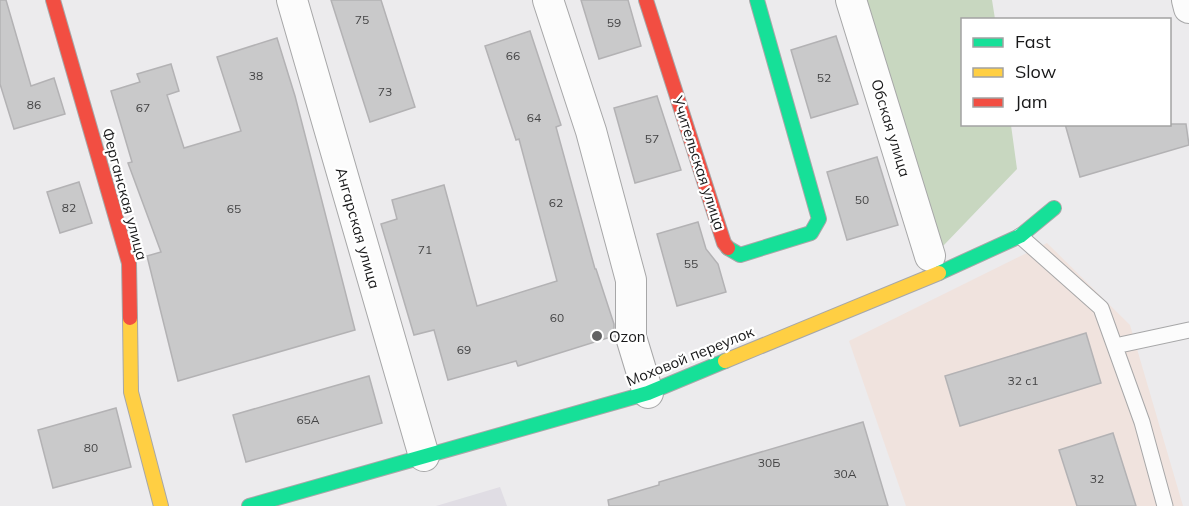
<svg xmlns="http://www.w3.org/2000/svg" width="1189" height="506" font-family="Mulish,sans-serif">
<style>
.industrial{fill:#f0e3de}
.built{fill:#e0dde4}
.green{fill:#c8d7c0}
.building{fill:#c9c9ca;stroke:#b3b2b4;stroke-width:1.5}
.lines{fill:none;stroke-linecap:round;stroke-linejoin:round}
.lane-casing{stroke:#a7a7a8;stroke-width:17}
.street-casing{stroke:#a7a7a8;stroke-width:32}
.fast-casing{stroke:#a7a7a8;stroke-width:16}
.slow-casing{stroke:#a7a7a8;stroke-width:16}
.jam-casing{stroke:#a7a7a8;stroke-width:16}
.lane{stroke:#fcfcfc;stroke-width:15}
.street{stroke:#fcfcfc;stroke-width:30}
.fast{stroke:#16e098;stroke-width:14}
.slow{stroke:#ffcf43;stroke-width:14}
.jam{stroke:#f24e42;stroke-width:14}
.poi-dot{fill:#626263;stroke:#fff;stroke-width:2}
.labels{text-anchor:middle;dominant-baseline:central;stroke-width:4.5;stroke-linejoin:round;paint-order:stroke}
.number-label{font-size:12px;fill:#444445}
.street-label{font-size:15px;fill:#181819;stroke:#fff}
.poi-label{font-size:15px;fill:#181819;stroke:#fff;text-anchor:start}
</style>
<rect width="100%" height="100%" fill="#ecebed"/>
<path class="industrial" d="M1047,243L1130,325L1183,506H906L849,341Z"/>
<path class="built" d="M500,487L507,506H436Z"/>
<path class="green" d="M864,0H992L995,19L962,20V124L1011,125L1017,169L943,246Z"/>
<path class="building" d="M0,0H6L31,86L54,78L65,114L14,129L0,84Z
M331,0H381L415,107L370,122Z
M581,0H628L641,46L599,59Z
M530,31L561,125L556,127L595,269H596L614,324V336L518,366L516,361L448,380L434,330L414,335L381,224L397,219L392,200L444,185L477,306L557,281L519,139L516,140L485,46Z
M836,36L858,104L811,118L791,50Z
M277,38L295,96L355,330L178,381L147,256L161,252L128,163L132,162L111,91L140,82L137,74L171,64L179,91L167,95L184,148L241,131L217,57Z
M657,96L681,170L635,183L614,108Z
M1065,124H1186L1189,145L1080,177Z
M877,157L898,225L847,240L827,172Z
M79,182L92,223L60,233L47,192Z
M698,222L706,249L718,264L726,292L677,306L657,234Z
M1086,333L1101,383L960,426L945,376Z
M369,376L382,423L246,462L233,415Z
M116,408L131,467L53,488L38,430Z
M863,422L888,506H609L608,500L659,485V482Z
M1113,433L1136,506H1077L1059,450Z"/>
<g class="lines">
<g class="lane-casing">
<path id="lane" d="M1020,236L1101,308L1142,422L1165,506
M1115,346L1189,330"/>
</g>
<g class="street-casing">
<path id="street" d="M292,0L424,456
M548,0L591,131L631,280V337L648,393
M851,0L930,256
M1187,0L1189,8"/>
</g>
<g class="fast-casing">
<path id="fast" d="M728,248L740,255L811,233L819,219L757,0
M939,273L1020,236L1054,208
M249,506L648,393L725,361"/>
</g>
<g class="slow-casing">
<path id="slow" d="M130,318L131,392L161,506
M725,361L939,273"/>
</g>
<g class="jam-casing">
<path id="jam" d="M53,0L129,263L130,318
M646,0L724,243L728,248"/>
</g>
<use href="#lane" class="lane"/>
<use href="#street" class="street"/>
<use href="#fast" class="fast"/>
<use href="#slow" class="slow"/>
<use href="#jam" class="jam"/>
</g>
<circle class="poi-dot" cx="597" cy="336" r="6"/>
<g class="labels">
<g class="number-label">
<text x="362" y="19">75</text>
<text x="614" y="22">59</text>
<text x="513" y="55">66</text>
<text x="256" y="75">38</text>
<text x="824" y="77">52</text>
<text x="385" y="91">73</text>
<text x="34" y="104">86</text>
<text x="143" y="107">67</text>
<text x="534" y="117">64</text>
<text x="652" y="138">57</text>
<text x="862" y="199">50</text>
<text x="556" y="202">62</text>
<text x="69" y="207">82</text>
<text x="234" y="208">65</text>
<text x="425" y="249">71</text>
<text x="691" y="263">55</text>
<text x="557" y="317">60</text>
<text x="464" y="349">69</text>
<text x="1023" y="380">32 с1</text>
<text x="308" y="419">65А</text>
<text x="91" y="447">80</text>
<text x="769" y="462">30Б</text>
<text x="845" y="473">30А</text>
<text x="1097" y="478">32</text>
</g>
<g class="street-label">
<text transform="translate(891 128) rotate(73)">Обская улица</text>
<text transform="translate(699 163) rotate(72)">Учительская улица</text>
<text transform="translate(125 194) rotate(75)">Ферганская улица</text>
<text transform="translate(358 228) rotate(74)">Ангарская улица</text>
<text transform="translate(690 356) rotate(-22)">Моховой переулок</text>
</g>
<g class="poi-label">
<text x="609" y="336">Ozon</text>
</g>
</g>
<rect x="961" y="18" width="210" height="108" fill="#ffffff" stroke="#a3a3a3" stroke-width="1.5"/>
<rect x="973" y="38" width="30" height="9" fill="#16e098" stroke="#a3a3a3" stroke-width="1.5"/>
<text x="1015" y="48" font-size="18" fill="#181819">Fast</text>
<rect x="973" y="68" width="30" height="9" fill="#ffcf43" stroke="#a3a3a3" stroke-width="1.5"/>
<text x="1015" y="78" font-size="18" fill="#181819">Slow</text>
<rect x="973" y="98" width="30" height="9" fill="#f24e42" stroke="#a3a3a3" stroke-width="1.5"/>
<text x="1015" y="108" font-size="18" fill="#181819">Jam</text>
</svg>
